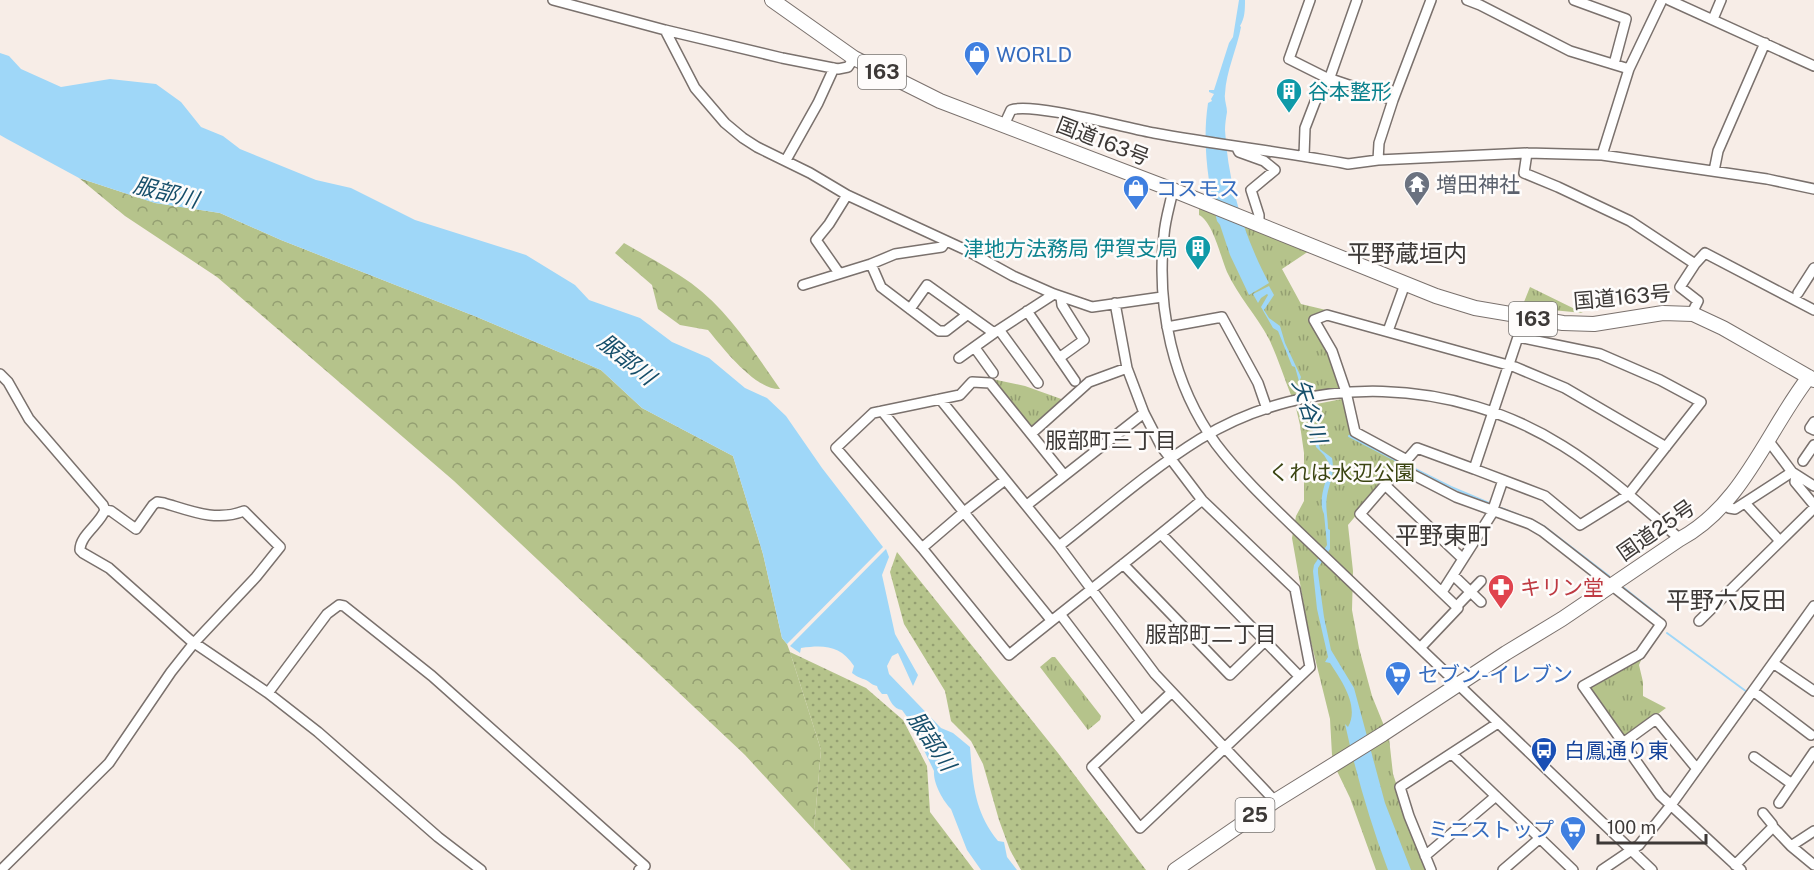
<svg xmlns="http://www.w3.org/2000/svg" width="1814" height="870" font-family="'Public Sans','Noto Sans JP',sans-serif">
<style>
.grass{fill:url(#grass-dots)}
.forest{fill:url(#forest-crowns)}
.park{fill:url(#park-tufts)}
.water{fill:#9fd7f8}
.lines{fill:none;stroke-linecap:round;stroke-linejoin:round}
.stream{stroke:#9fd7f8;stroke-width:2}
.minor-casing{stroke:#7a716d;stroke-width:12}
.highway-casing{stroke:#7a716d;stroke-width:16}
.minor{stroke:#fff;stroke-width:9}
.highway{stroke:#fff;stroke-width:14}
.labels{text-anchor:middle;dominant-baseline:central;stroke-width:5;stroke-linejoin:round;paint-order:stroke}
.shield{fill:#fefcfb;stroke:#777472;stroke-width:1.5}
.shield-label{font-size:20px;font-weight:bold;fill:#3d3937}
.shop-label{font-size:21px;fill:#366cbe;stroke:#fefcfb;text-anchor:start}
.culture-label{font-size:21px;fill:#0d838f;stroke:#fefcfb;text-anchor:start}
.street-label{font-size:21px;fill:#3d3937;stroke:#fefcfb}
.worship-label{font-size:21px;fill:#5b616d;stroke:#fefcfb;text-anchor:start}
.park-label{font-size:21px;fill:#3b4512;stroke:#fefcfb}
.health-label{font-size:21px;fill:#be3a42;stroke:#fefcfb;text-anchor:start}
.transit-label{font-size:21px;fill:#164399;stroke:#fefcfb;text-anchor:start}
.water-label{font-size:22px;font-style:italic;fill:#164e6a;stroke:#fefcfb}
.neighbourhood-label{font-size:22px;fill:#3d3937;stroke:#fefcfb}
.quarter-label{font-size:24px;fill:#3d3937;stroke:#fefcfb}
</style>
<defs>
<pattern id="grass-dots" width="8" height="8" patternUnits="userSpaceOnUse" patternTransform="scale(1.5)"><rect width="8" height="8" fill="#b5c38b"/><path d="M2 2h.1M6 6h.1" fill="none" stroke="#949f72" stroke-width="1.8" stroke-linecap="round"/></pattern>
<pattern id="forest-crowns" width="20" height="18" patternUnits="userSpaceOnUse" patternTransform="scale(1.5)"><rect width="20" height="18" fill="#b5c38b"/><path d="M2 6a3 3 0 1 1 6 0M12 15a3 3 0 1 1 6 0" fill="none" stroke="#949f72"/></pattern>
<pattern id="park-tufts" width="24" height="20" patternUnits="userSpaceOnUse" patternTransform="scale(1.5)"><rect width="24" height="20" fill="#b5c38b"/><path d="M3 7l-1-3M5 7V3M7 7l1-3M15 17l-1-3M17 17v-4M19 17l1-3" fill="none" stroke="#949f72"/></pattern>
</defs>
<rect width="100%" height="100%" fill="#f7ede7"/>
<path class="grass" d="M897,552L1058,753L1146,870H1021L1010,850L999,820L983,764L971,741L951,721L945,691L904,624L890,572Z
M790,652L866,688L903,720L927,766L930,812L974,870H851L814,830L821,750Z"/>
<path class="forest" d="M79,178L155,203L220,213L281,240L477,317L601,370L642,408L733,456L763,554L782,638L787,644L790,652L821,750L814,830L745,755L454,481L217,277L125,216Z
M624,243C646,256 670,268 691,283C729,311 754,352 780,389C755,390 723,348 708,330L680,325L658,309L652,285L615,253Z"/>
<path class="park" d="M1199,206L1309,251L1282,269L1301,304L1326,310L1310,318L1327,351L1341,390L1293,400C1285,380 1278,358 1269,339C1257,316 1238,296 1227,272C1221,258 1213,222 1199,215Z
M1530,287L1583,313L1522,307Z
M992,379L1025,386L1064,400L1034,427H1030Z
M1342,399L1345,401L1351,435L1399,460L1400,463L1348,525L1353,571L1352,610L1359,648L1372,696L1389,738L1393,774L1397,786L1427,870H1376L1350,798L1337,771L1332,755L1330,719L1309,634L1292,538L1296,516L1304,501V453L1300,425L1296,408Z
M1052,657H1055L1101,716L1100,720L1088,730L1040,667Z
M1642,658L1639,665L1643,682V696L1666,708L1627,737L1622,736L1589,690L1590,686Z"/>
<path class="water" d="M1239,0H1245C1245,9 1245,18 1240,26L1241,27C1237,49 1226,71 1225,94C1224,100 1227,106 1227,112C1226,118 1225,124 1225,130C1228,183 1244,237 1269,283L1249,295L1230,255L1220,225L1217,221C1208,183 1202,143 1208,103L1212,101L1211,99L1214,94L1209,92V90H1214L1229,43L1233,37Z
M0,53L9,56L21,69L61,87L110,79L156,84L181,102L201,127L223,136L240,149L316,180L351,188L415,220L526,255L575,285L589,300L640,318L672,342L709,358L745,388L767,398L786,416L822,468L883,547L787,644L782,638L763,554L733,456L642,408L601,370L477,317L281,240L220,213L155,203L79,178L7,139L0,135Z
M1269,286L1274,295L1264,310L1269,318L1280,326L1285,343L1301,377L1300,380L1311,410L1320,449L1332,458C1335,474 1330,480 1327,496C1325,507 1328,518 1328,529L1330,530V549L1318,568V573L1324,617L1331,650L1354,688L1385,803L1411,870H1388C1370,822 1356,774 1345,724L1348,727C1360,706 1341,680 1330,663L1325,662L1328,657L1317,609L1313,571L1314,565L1327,545L1324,514C1317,500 1327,480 1330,465L1324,455L1316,447L1312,427L1295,367L1292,366L1278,331L1273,328L1261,307L1268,295L1267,294L1261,298L1258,303L1253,294Z
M886,549L889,557L882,575L895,634L918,675L913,686L898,653L892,656L887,666L889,674L941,728L953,733L970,747C973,784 974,811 998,841L1004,842L1007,857L1017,870H981L967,850L951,809C943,801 933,783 934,771L910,721L902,710C893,709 890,700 887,694H882L878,689L877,686C872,685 871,683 866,680C861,678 857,677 852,673L854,666C840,645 824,645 801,648L800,653L790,646Z"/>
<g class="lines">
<path class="stream" d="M1349,436L1397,461
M1409,466L1451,487L1489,503
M1501,508L1524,517
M1532,520L1545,527L1609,576
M1624,588L1657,614
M1667,633L1747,692
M1751,696L1761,703"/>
<g class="minor-casing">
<path id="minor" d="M553,0L665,30L782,58L838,69L848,67L854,58
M1310,0L1289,59L1325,77L1393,100
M1467,0L1480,5L1570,51L1629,69
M1574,0L1626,19L1614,64
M1669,0L1814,66
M1713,19L1721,0
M665,30L695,88L725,123L743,138L757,147L810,173L847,195L966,250L1013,276L1054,294L1092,307L1162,297
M1004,125L1011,110C1032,102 1126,128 1154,133C1218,145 1284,152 1348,164L1378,160L1527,153L1602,155L1767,179L1814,189
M1237,148L1239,152L1264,161L1275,170L1251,190L1259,215V225
M1527,153L1524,173L1558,187L1630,221L1695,264
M1602,155L1629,69L1662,0
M1304,156L1305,128L1315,102L1330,77L1357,0
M786,160L818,103L834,68
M1378,160L1379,143L1393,100L1431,0
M1714,171L1718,151L1765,43
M1173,190C1170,205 1165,220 1164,235C1156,307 1173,385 1216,444C1241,477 1271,505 1301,534L1652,870
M871,264L881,287L939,331H946L968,314
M839,273L816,240L829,224L847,195
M803,285L871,264L895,254L942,247L946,241
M1798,293L1814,268
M1115,303L1127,368L1144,413L1161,446L1202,500L1295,589L1310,667L1140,828L1092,767L1172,692
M910,309L927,285L994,333L1054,294
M1027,311L1075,381
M1693,314L1694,309L1698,301L1680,287L1695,264L1705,253L1814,310
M1167,327L1222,317L1258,383L1267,409
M1000,331L1038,383
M1388,331L1405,284
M1518,337L1600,354L1660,380L1701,402L1628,495L1580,525L1545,496L1474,469Z
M975,348L993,373
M959,358L994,333
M1059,358L1084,340L1062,305L1061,297
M0,374L8,382L29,419L103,505L105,510L111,511L136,529L153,505L157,502L164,503C191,511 216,522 244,511L280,547L256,577L194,643L171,672L109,763L1,870
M940,399L1059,546L1155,674L1275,801
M882,411L1051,620
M1814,422L1810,428L1814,430
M1031,434L1089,382L1127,368
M1768,440L1792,472L1814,486
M1407,460L1355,432L1346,392L1332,351L1314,320L1327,315L1515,367L1565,388L1666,447
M1803,461L1814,445
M1400,468L1456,497L1530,524L1542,531L1661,624L1640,654L1583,686L1660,795L1741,870
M1064,475L990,383L972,382L960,395L873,413L836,448L922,548L1009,655C1073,603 1139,553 1202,500
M1796,475L1795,482L1814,505
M1385,485L1463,559
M1745,503L1780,541
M1724,504L1729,508L1735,509L1792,472
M1027,505L1144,413
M105,510C100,524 80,535 80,550L83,553L109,568L190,640L268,693L318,732L438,837L481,870
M1161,534L1299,676
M1059,546C1105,510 1150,470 1200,439C1311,371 1455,378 1563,446C1605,472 1643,507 1680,539
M922,548L964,512L1005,480
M1123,564L1230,675L1265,641
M1453,575L1481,602
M1442,592L1491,515L1503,480
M1456,607L1481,581
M1060,614L1141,721
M1699,621L1814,508
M1420,648L1458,608L1360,514L1417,448L1474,469
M1773,663L1814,691
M1753,691L1811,735
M268,693L327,614L339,605L344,606L432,676L645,866L639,870
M1623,743L1656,719L1697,769
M1452,754L1573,870
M1754,757L1792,784
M1779,803L1814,752
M1763,813L1772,824L1773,827
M1791,846L1814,831
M1425,856L1496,796
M1735,865L1773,827L1791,846L1814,865
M1431,870L1409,816L1400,787L1498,723
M1503,870L1540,838
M1602,870L1639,845L1671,805L1814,606"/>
</g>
<g class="highway-casing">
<path id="highway" d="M772,0L854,58L940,101L1173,190L1436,296L1475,308L1563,323L1594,324L1663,313L1693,314L1723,328L1814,380
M1175,870L1275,801L1383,734L1506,653L1562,619L1680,539C1743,505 1767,431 1809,377"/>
</g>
<use href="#minor" class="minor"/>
<use href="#highway" class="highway"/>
</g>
<defs>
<g id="shop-pin" transform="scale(1.35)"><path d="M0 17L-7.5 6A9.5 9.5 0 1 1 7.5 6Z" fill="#3f7fe0" stroke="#fefcfb"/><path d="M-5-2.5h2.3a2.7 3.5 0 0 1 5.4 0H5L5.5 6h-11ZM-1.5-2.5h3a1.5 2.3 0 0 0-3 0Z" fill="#fff"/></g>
<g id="building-pin" transform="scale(1.35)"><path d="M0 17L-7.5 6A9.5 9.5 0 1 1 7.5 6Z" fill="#0f9aa8" stroke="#fefcfb"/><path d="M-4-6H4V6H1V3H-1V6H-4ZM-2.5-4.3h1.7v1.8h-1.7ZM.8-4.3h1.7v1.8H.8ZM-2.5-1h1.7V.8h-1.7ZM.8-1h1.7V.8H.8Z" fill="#fff"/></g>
<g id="temple-pin" transform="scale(1.35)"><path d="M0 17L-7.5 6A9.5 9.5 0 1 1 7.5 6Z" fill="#6b7280" stroke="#fefcfb"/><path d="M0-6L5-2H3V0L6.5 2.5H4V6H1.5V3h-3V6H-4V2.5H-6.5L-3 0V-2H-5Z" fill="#fff"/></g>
<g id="pharmacy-pin" transform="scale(1.35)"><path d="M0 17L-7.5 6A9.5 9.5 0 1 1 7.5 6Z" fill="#e0444e" stroke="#fefcfb"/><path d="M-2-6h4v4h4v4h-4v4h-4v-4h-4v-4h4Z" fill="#fff"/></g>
<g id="supermarket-pin" transform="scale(1.35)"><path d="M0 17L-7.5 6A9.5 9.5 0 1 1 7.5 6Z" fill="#3f7fe0" stroke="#fefcfb"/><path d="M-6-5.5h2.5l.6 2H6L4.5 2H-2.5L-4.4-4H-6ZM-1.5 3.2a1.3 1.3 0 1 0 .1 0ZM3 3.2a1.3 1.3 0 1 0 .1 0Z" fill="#fff"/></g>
<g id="bus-pin" transform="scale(1.35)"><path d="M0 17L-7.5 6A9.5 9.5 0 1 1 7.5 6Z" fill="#1a4fb4" stroke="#fefcfb"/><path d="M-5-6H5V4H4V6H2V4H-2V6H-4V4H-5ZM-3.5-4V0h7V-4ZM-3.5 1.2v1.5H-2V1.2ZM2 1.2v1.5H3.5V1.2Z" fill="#fff"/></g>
</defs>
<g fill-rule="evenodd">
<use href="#shop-pin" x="977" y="54"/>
<use href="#building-pin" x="1289" y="91"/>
<use href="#temple-pin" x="1417" y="184"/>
<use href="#shop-pin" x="1136" y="188"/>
<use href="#building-pin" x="1198" y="248"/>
<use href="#pharmacy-pin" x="1501" y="587"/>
<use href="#supermarket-pin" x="1398" y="674"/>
<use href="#bus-pin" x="1544" y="750"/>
<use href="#supermarket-pin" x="1573" y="829"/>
</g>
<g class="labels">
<g class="shield">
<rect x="858" y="55" width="48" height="34" rx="4.5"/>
<rect x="1509" y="302" width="48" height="34" rx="4.5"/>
<rect x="1235.5" y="798" width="39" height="34" rx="4.5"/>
</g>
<g class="shield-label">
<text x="882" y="72">163</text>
<text x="1533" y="319">163</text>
<text x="1255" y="815">25</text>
</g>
<g class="shop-label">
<text x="996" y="54">WORLD</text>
<text x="1156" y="188">コスモス</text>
<text x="1418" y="674">セブン-イレブン</text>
<text x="1554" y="829" text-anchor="end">ミニストップ</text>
</g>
<g class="culture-label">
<text x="1308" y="91">谷本整形</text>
<text x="1178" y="248" text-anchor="end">津地方法務局 伊賀支局</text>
</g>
<g class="street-label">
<text transform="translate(1103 141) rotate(21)">国道163号</text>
<text transform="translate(1622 297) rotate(-5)">国道163号</text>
<text transform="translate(1656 530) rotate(-35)">国道25号</text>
</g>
<g class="worship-label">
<text x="1436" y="184">増田神社</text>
</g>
<g class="park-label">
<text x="1342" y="472">くれは水辺公園</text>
</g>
<g class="health-label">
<text x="1520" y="587">キリン堂</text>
</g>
<g class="transit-label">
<text x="1564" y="750">白鳳通り東</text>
</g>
<g class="water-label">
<text transform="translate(166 192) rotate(14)">服部川</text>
<text transform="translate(627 359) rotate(39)">服部川</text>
<text transform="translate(1310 411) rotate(72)">矢谷川</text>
<text transform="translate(932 741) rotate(56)">服部川</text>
</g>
<g class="neighbourhood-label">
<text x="1111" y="440">服部町三丁目</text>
<text x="1211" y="634">服部町二丁目</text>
</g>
<g class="quarter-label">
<text x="1407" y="253">平野蔵垣内</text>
<text x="1443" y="535">平野東町</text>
<text x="1726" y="600">平野六反田</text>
</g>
</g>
<path d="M1598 834v9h108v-9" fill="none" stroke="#3d3937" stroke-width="3"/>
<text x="1607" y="834" font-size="18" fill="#3d3937" stroke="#fefcfb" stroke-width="4.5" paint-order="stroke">100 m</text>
</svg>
